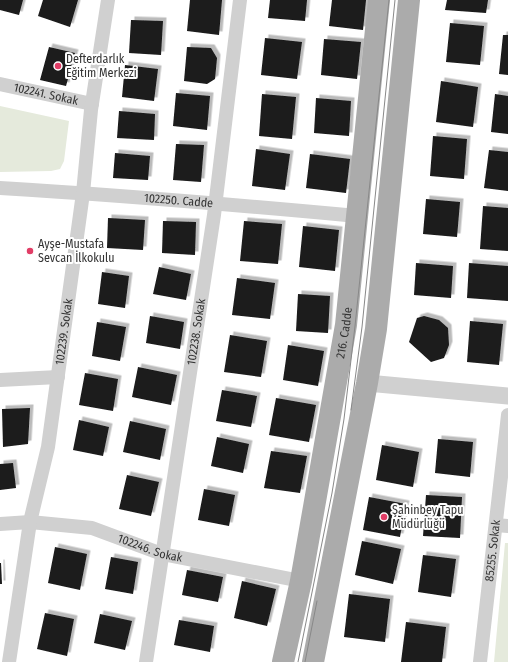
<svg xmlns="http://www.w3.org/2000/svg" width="508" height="662" font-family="'Fira Sans Condensed',sans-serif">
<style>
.green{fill:#e5eadc}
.building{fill:#1a1a1a;filter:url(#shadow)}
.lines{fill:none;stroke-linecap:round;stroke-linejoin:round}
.minor{stroke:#d0d0d0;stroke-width:14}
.tertiary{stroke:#d0d0d0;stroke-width:17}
.primary{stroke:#ababab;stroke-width:22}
.tram{stroke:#888;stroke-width:1}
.poi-dot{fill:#e13d66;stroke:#fff;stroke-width:1.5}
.labels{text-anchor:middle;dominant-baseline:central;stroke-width:4;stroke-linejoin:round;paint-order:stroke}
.poi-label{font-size:12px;fill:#333;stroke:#fff;text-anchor:start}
.street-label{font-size:12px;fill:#333;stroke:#fff}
</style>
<defs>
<filter id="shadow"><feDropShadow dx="3.5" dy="-3.5" stdDeviation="0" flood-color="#0004"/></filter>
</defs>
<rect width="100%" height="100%" fill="#fff"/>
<path class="green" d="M0,106L69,121L64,161L60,169L51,171L0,172Z
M505,543H508V662H494Z"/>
<path class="building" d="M0,0H23L19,15L0,10Z
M43,0H78L70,27L38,16Z
M190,0H222L219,35L187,31Z
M270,0H307L305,21L268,18Z
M332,0H366L363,30L329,26Z
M447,0H488L486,13L445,10Z
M131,20L163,21L161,55L129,53Z
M450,23L484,26L480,65L446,62Z
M503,35H508V75L499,74Z
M265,38L302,42L297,79L261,75Z
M324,39L361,42L357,79L321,75Z
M49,47L75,53L66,86L40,80Z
M187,47L211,48L217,58L215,79L207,84L184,81Z
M125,65L158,69L154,101L122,97Z
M441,81L478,87L473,127L436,122Z
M176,93L210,96L207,130L173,126Z
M262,94L296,97L292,139L259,136Z
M495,94L508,96V134L491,132Z
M316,98L351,101L349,136L314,133Z
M119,111L155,114L154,140L117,138Z
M433,136L467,139L464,179L430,176Z
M176,144L204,145L201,182L173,180Z
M256,149L290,154L285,190L252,186Z
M489,150L508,152V191L484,188Z
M115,153L150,156L148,180L113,178Z
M310,154L350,159L346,193L306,188Z
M426,199L460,202L457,237L423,234Z
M483,206L508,208V251L480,249Z
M108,218L145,220L143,250L107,248Z
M163,221L196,222L195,255L162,253Z
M244,221L282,224L278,264L240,261Z
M303,226L339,230L335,271L299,267Z
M416,263L453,266L451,298L414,295Z
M469,263L508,266V301L467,298Z
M159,267L191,274L186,300L153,294Z
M102,272L129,276L125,308L98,304Z
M237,278L275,283L270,319L232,315Z
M298,294L330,296L328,333L296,331Z
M150,316L184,322L180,349L146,343Z
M424,316L439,320L448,328L449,345L444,358L431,362L409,342L417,318Z
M470,321L503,324L499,365L467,362Z
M97,322L126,327L120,361L92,356Z
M230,335L267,341L261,377L224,372Z
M288,345L324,351L318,386L283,380Z
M138,367L177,375L171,405L132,397Z
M85,373L118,379L113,411L79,405Z
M222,390L257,396L251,427L216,421Z
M276,398L316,405L309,442L269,435Z
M30,408L28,444L3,447L2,409Z
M79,420L109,427L103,456L73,450Z
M130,421L166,429L160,460L123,452Z
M217,437L249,444L243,473L211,466Z
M438,439L473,442L470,477L435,473Z
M382,445L419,452L413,487L376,480Z
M271,451L307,456L300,493L264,488Z
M13,463L16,488L0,490V464Z
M127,475L159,482L151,516L119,509Z
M204,489L235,495L229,526L198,520Z
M426,495L462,497L460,538L423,536Z
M369,497L406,504L400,537L363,530Z
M362,541L401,549L393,584L355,575Z
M55,547L87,554L80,590L48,583Z
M423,555L456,559L451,597L418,592Z
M111,557L138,562L133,594L105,589Z
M0,563H1L2,584H0Z
M187,570L223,577L218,602L182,595Z
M242,581L276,589L267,626L234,618Z
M349,594L390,599L385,642L344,637Z
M45,613L74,619L67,656L37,649Z
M100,614L132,621L125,650L94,643Z
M179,620L214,626L210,652L174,645Z
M406,622L446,627L442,662H401Z"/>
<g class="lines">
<g class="minor">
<path id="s1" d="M0,84L92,104"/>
<path id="s2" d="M0,188C119,195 238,205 357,216"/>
<path d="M0,380L58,377"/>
<path id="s3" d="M0,524L30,522L92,528L162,554L301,581"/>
<path d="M496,525L508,526"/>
<path id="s4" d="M9,662L30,522L48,447L83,193L91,110L108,0"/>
<path id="s5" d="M146,662L214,215L240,0"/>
<path id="s6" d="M480,662L508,415"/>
</g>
<path class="tertiary" d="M367,383L508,396"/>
<g class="primary">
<path id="s7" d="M283,662L301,581L346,325L379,0"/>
<path d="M313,662L367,383L376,329L409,0"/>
</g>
<path class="tram" d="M351,410L362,327L395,0
M298,662L332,493L344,419L355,326L389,0
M305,662L317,601"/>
</g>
<g class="poi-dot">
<circle cx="58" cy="66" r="4"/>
<circle cx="30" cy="251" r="4"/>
<circle cx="384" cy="517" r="4"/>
</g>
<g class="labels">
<g class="poi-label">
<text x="66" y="59">Defterdarlık<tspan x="66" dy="14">Eğitim Merkezi</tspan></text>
<text x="38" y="244">Ayşe-Mustafa<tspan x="38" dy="14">Sevcan İlkokulu</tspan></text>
<text x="392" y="510">Şahinbey Tapu<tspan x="392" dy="14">Müdürlüğü</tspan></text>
</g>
<g class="street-label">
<text stroke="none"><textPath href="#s1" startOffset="47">102241. Sokak</textPath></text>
<text stroke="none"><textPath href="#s2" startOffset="179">102250. Cadde</textPath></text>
<text stroke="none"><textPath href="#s5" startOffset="334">102238. Sokak</textPath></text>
<text stroke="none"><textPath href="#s4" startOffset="335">102239. Sokak</textPath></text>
<text stroke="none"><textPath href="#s7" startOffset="335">216. Cadde</textPath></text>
<text stroke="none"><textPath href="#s3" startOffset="154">102246. Sokak</textPath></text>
<text stroke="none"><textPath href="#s6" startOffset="112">85255. Sokak</textPath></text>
</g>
</g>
</svg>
